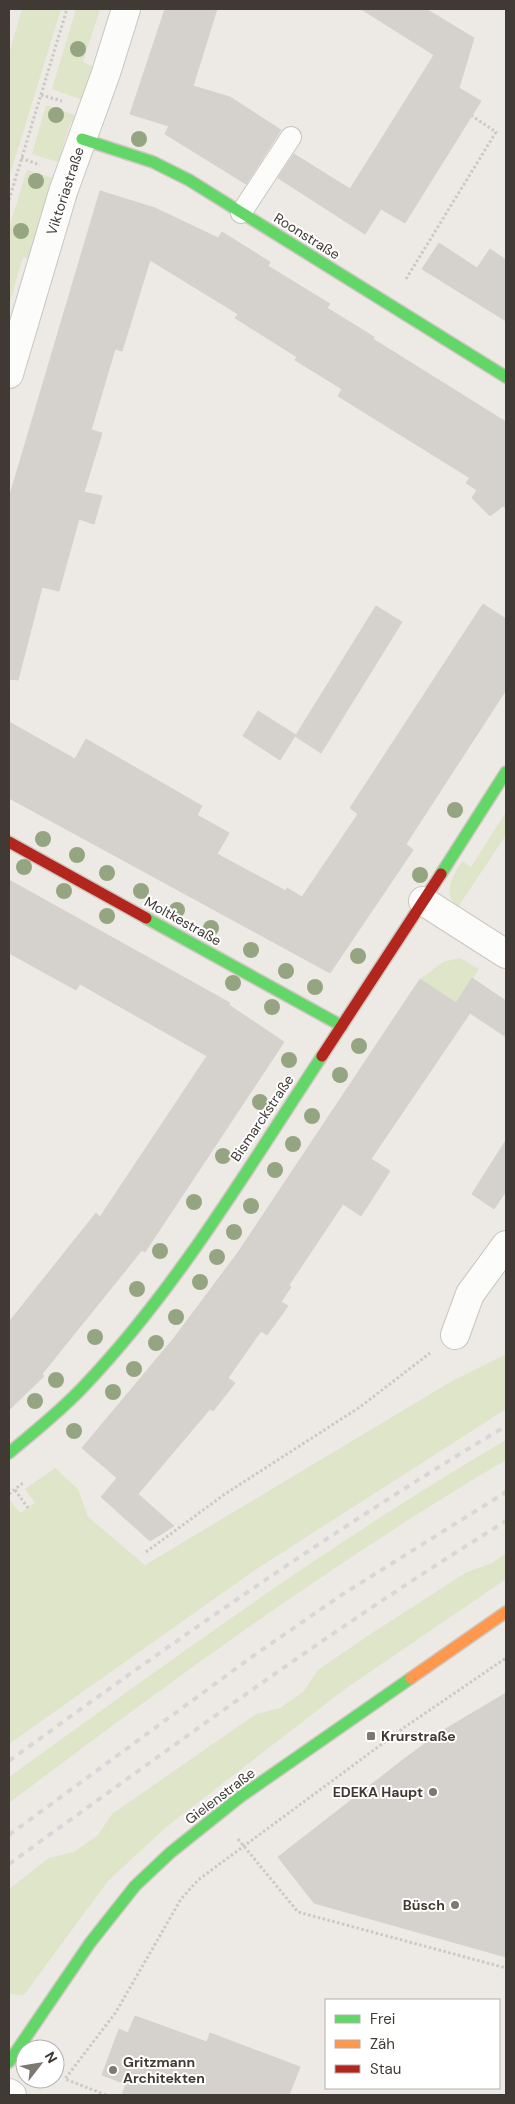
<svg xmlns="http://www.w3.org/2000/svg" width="515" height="2104" font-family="'DM Sans',sans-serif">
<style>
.green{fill:#dee5c8}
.building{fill:#d5d1cd;stroke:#d5d1cc}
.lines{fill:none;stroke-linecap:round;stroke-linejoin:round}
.lane-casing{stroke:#c9c6c2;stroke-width:22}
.street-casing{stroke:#c9c6c2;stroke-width:30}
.fast-casing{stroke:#cdc7c0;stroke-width:14}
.slow-casing{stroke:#cdc7c0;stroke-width:14}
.jam-casing{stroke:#cdc7c0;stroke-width:14}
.path{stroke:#cbc9c6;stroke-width:3;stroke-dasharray:2.5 2.5;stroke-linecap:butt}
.lane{stroke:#fcfcfb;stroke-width:20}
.street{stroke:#fcfcfb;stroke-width:28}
.fast{stroke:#63d668;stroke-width:11}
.slow{stroke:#ff974d;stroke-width:11}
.jam{stroke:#b3261e;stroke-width:11}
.rail{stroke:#d8d7d7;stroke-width:4;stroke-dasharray:6 6;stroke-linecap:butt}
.tree{fill:#96a581}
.poi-dot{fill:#7d7872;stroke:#fff;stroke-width:2}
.labels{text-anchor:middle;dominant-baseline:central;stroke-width:4;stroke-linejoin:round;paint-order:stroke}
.street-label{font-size:14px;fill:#413a34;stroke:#fff}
.poi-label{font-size:14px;font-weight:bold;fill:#413a34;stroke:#fff;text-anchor:start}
</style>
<rect width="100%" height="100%" fill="#edeae6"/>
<path class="green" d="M22,9H61L9,178V54Z
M76,9H100L83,62L94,67L83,100L52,89Z
M46,105L77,116L70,124L58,162L32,154Z
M27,170L53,178L33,244V260L23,257L9,305V228Z
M506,812V835L458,907C441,892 453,877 462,861L471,867Z
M460,958L479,969L456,1003L420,979L443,962Z
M506,1354V1409L255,1570L9,1744V1501L10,1500L20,1513L35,1503L25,1489L55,1468L78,1489L88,1517L145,1565L452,1381Z
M506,1440V1460C333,1562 169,1682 9,1803V1777C171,1660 333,1541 506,1440Z
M506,1553V1579L345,1689L165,1828L108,1881L24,1995L9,1994V1889L49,1858L74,1852L98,1835L112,1814L256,1714L280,1708L304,1691L318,1670L369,1635L467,1572L492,1563Z"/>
<path class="building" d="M165,9H217L193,86L230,97L281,130L246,184L165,134L169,126L130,114Z
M361,9H426L474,38L459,88L481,101L405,223L381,209L365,234L278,178L294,154L350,189L434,55Z
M100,191L155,208L218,238L222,232L270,262L268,266L330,304L327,308L374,337L373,339L506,422V508L503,506L490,516L472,498L477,490L466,483L470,478L338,396L342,389L295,360L297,357L235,318L238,314L150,260L122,351L115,349L91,430L102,433L84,492L102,496L94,524L79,519L59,591L42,587L18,680L9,679V498Z
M439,243L477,268L490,249L506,260V321L422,269Z
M483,604L506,619V690L406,844L413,850L330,973L9,798V722L75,759L86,739L202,806L197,815L229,833L217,854L286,891L287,888L302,897L358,814L350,808Z
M376,606L402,622L321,753L295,736L280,760L243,736L258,711L296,735Z
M9,880L230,1003L229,1005L284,1042L145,1252L142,1250L42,1374L44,1376L9,1410V1322L96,1213L100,1217L207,1056L80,984L76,990L9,953Z
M472,978L506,1001V1037L470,1013L371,1159L390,1171L361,1216L343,1204L289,1285L291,1287L281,1302L288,1306L267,1335L261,1331L228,1378L235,1383L213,1411L210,1409L138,1494L174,1526L150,1541L101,1497L117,1478L82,1448L174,1338L239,1251L420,979L465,1009L456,1003Z
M506,1140V1191L494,1209L472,1194Z
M506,1693V1957L314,1903L278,1857L404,1759L442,1731Z
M135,2016L207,2042L210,2033L300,2067L289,2095H122L126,2084L102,2075L119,2029L128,2033Z"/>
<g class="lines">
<g class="lane-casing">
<path id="lane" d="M241,213L291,137"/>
</g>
<g class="street-casing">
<path id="street" d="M9,374L63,192L106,73L126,9
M423,901L506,954
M455,1335L470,1294L506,1245
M9,2093L12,2095"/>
</g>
<g class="fast-casing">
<path id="fast" d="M82,139L153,162L189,180L506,377
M441,874L506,772
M146,918L342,1026
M9,1453C35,1431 62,1410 85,1385C178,1287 248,1168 322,1056
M9,2062L90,1943L135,1886L170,1853L240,1797L411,1678"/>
</g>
<g class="slow-casing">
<path id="slow" d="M411,1678L506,1612"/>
</g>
<g class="jam-casing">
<path id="jam" d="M9,842L146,918
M322,1056L441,874"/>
</g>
<path class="path" d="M41,95L62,101
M21,158L40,165
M9,200L67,9
M406,279L496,132L472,116
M15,1490L28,1508
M9,1494L24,1482
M146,1552L225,1494L360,1407L430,1353
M238,1839L298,1912L506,1968
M106,2095L65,2079L116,2012L181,1899L198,1880L405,1727L506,1658"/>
<use href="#lane" class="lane"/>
<use href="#street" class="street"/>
<use href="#fast" class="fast"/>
<use href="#slow" class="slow"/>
<use href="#jam" class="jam"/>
<path class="rail" d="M9,1761C171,1643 334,1529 506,1426
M9,1835L253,1656L343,1594L506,1492
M9,1864C172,1747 334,1627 506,1521"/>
</g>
<g class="tree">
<circle cx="78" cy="49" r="8"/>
<circle cx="56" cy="115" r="8"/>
<circle cx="139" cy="139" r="8"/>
<circle cx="36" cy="181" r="8"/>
<circle cx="21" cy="231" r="8"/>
<circle cx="455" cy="810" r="8"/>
<circle cx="43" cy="839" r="8"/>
<circle cx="77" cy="855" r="8"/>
<circle cx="24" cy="867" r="8"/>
<circle cx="107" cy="873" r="8"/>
<circle cx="420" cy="875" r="8"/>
<circle cx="64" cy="891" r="8"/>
<circle cx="141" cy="891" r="8"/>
<circle cx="177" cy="910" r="8"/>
<circle cx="107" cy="916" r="8"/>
<circle cx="211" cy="928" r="8"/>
<circle cx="251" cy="950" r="8"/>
<circle cx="358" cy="956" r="8"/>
<circle cx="286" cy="971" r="8"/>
<circle cx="233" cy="983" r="8"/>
<circle cx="315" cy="987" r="8"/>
<circle cx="272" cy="1007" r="8"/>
<circle cx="359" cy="1046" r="8"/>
<circle cx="289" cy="1060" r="8"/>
<circle cx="340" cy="1075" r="8"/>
<circle cx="260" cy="1102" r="8"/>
<circle cx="312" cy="1116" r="8"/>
<circle cx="293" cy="1144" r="8"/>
<circle cx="223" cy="1156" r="8"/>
<circle cx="275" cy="1170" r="8"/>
<circle cx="194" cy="1202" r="8"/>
<circle cx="251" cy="1206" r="8"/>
<circle cx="234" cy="1232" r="8"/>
<circle cx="160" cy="1251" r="8"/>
<circle cx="217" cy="1257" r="8"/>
<circle cx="200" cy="1282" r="8"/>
<circle cx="137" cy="1289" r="8"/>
<circle cx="176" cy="1317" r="8"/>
<circle cx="95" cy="1337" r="8"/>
<circle cx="156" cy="1343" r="8"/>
<circle cx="134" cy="1369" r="8"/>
<circle cx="56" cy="1380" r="8"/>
<circle cx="113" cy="1392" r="8"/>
<circle cx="35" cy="1401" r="8"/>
<circle cx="74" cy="1431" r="8"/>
</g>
<g class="poi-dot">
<rect x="366" y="1731" width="10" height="10" rx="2.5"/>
<circle cx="433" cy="1792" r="5"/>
<circle cx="455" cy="1905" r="5"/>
<circle cx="113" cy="2070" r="5"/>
</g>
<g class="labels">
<g class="street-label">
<text transform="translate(65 191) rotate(-72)">Viktoriastraße</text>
<text transform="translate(307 236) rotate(32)">Roonstraße</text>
<text transform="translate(183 921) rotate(29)">Moltkestraße</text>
<text transform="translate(262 1118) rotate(-56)">Bismarckstraße</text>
<text transform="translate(220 1796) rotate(-37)">Gielenstraße</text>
</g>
<g class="poi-label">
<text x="381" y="1736">Krurstraße</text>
<text x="423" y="1792" text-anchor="end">EDEKA Haupt</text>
<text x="445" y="1905" text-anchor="end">Büsch</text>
<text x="123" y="2062">Gritzmann<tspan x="123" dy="16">Architekten</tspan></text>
</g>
</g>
<rect width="515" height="2104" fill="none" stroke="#413a34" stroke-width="20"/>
<rect x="325" y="1999" width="175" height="90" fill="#ffffff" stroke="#b3b0ae"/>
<rect x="335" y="2015" width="25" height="8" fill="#63d668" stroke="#b3b0ae"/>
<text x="370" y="2024" font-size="15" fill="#413a34">Frei</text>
<rect x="335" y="2040" width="25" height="8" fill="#ff974d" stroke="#b3b0ae"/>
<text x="370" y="2049" font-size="15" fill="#413a34">Zäh</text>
<rect x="335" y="2065" width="25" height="8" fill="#b3261e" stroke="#b3b0ae"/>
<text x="370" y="2074" font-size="15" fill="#413a34">Stau</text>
<g transform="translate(40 2064) rotate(59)"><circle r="24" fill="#ffffff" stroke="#b3b0ae"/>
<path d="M0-4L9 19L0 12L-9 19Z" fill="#7d7872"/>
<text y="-8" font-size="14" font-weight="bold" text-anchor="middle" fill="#413a34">N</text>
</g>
</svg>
